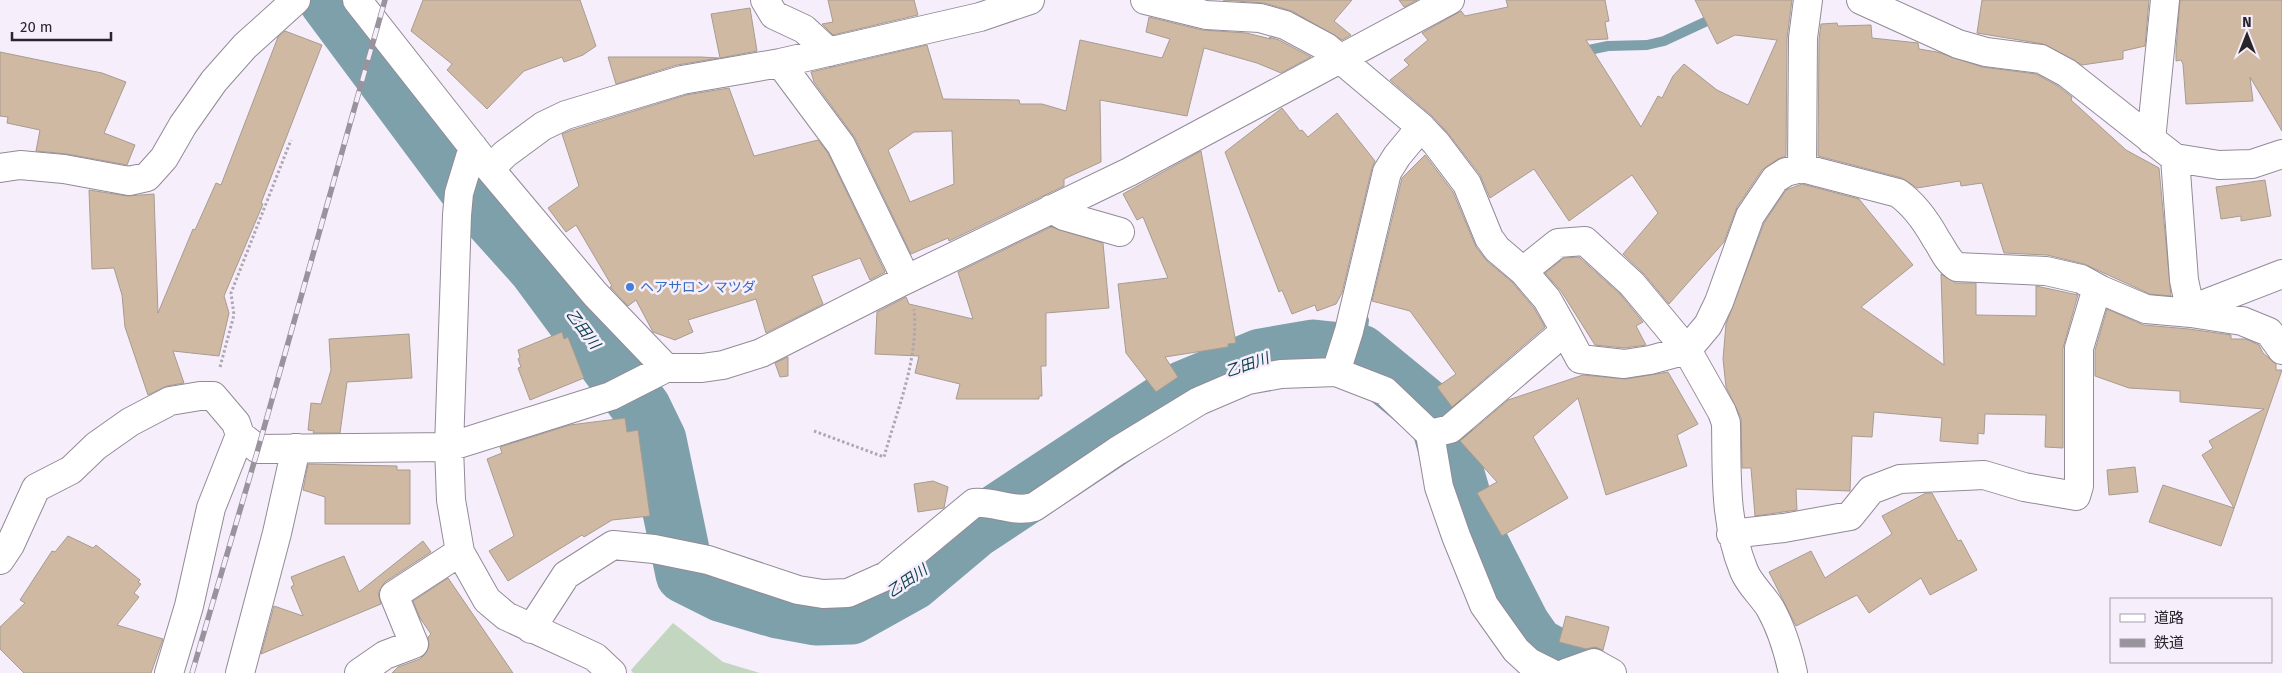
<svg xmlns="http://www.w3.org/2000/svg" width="2282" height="673" font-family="'Fira Sans','Noto Sans JP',sans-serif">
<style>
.green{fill:#c3d6c0}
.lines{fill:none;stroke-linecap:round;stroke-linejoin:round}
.stream{stroke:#7ea0aa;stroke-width:10}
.river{stroke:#7ea0aa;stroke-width:59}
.building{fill:#cfb9a2;stroke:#a79c91;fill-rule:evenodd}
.minor-casing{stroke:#938a97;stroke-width:30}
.path{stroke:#aea7b2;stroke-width:3;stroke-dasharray:2.5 2.5;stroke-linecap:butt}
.minor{stroke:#fff;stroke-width:28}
.rail-casing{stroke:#99939d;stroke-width:5.5}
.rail{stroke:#f7eefc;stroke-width:4;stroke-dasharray:11;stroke-linecap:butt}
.shop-dot{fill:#3f7fe0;stroke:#f7eefc;stroke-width:2}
.labels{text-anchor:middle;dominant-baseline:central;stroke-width:5;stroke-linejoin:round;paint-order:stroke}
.shop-label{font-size:14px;fill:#366cbe;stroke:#f7eefc;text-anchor:start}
.water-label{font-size:15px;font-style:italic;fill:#093f4b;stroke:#f7eefc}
</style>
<rect width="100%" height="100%" fill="#f7eefc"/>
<path class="green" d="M673,623L723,662L760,673H633L631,670Z"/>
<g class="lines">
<path class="stream" d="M1579,52L1608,46L1647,45L1664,41L1720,15L1738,0
M1360,354L1364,320"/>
<path class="river" d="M328,0L476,199L537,267L642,409L657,440L685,574L723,593L778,609L816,616L851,615L912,581L974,529L1184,390L1261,358L1313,349L1360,354L1439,419L1470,526L1521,626L1535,646L1584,673"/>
</g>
<path class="building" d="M423,0H580L596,46L583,55L564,62L562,57L524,71L487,109L447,70L452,64L411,31Z
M828,0H914L918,15L833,35L822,24L833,22Z
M1223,0H1352L1334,21L1351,35L1342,40L1292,11L1264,3Z
M1399,0H1417L1404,7Z
M1506,0H1605L1609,21L1605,22L1608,39L1586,40L1641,127L1658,96L1662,98L1673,76L1684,64L1717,90L1748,105L1777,40L1735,35L1717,44L1695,0H1792L1787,38L1786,156L1778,159L1762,170L1737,207L1724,242L1669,304L1644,274L1623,254L1658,213L1632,175L1569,221L1534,169L1490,198L1480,175L1447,132L1431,115L1390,80L1409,65L1404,60L1428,40L1422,33L1461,11L1465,16L1508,7Z
M1982,0H2149L2145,46L2123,51V59L2082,65L2043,44L1977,33Z
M2180,0H2282V131L2250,77L2253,101L2186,104L2183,64L2181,60L2176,61V50Z
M750,8L757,51L720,58L711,14Z
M1149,17L1202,30L1246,33L1271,39L1269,37L1279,40L1311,57L1281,73L1257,63L1204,48L1187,116L1100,100L1101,162L1064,179V186L949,241L948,238L911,254L855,138L814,82L811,72L927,45L943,99L1019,100L1020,104H1042L1066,111L1080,40L1162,58L1170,39L1146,32ZM952,131L954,184L910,202L888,150L914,132Z
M1837,23L1838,26L1871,25L1872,38L1918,43L1919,49L1937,52L1982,67L2036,74L2058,86L2072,97L2071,100L2126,150L2159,168L2171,296L2150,294L2084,264L2047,255L2004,253L1982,183L1961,186L1960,181L1917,188L1902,178L1818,156L1819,39L1821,24Z
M285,31L322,45L261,203L263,204L224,296L229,313L219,356L173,351L184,383L167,386L148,395L125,327L122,295L114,268L92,269L89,190L127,196L154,194L158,313L193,229L195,230L216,183L221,185L278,37Z
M0,52L102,73L126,82L104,133L135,145L127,165L67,154L36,151L40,130L7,123L8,117L0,116Z
M608,57H701L719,58L677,65L616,84Z
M729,88L754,156L818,140L828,153L885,272L870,280L860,258L812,276L823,304L766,333L756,299L688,320L693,332L675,340L653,332L636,300L628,306L610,287L612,286L576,225L566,232L548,208L579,186L562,134L572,130L686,95Z
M1282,108L1300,131L1302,130L1308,137L1337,113L1375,161L1372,168L1342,293L1336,304L1317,311L1315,305L1292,314L1282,290L1279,292L1225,152Z
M1201,151L1236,343L1228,344V347L1165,357L1178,377L1156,392L1126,353L1118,284L1168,278L1143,217L1137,220L1123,194Z
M1425,155L1453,192L1476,247L1487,261L1512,282L1534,308L1545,327L1452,407L1437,387L1456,374L1410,311L1372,301L1402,178Z
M2265,180L2271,216L2241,221V216L2221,219L2216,187Z
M1802,184L1859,199L1913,265L1861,307L1944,365L1941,274L1956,283H1976V315L2036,316V286L2078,295L2063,348V448L2045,447L2046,415L1985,414L1984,434L1978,433V444L1940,441L1942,418L1874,412L1872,437L1852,436L1850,491L1796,489L1797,510L1755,516L1751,468H1742L1741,418L1726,387L1723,359L1726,324L1764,223L1786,190Z
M1051,227L1103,243L1109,308L1046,313V366H1041L1042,396H1039V399H956L960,384L915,373L919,356L875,354L877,312L906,297L909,304L973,319L958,272Z
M1579,257L1621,295L1643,322L1636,326L1646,345L1624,348L1595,345L1561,291L1545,273L1564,258Z
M2107,309L2144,325L2189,329L2231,335V339H2246L2259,345L2263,353L2276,364V370H2282L2221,546L2149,522L2163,485L2234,508L2202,455L2213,448L2209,441L2264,409L2180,402V391L2129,388L2095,376V350Z
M562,332L564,339L568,337L584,378L530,400L518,368L521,367L518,359L520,357L518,350Z
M409,334L412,378L347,382L340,433H313L314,431L308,430L311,403L321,404L331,370L329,339Z
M788,357V376L780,377L775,363Z
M1668,372L1698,424L1677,435L1687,466L1606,495L1578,398L1533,437L1568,498L1502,536L1477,493L1497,482L1460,441L1508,400L1583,375L1626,379Z
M625,418L627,432L638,430L650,516L612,520L584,537L582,535L508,581L489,551L514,536L487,459L502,453L500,447L570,425Z
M308,464L397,466V470H410V524H325V497L303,490Z
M2135,467L2138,492L2109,495L2107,470Z
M933,481L948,487L944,508L918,512L914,484Z
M1926,493H1932L1958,541L1961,540L1977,570L1930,595L1921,578L1869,613L1857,595L1796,626L1769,572L1811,551L1825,578L1892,534L1882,516Z
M68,536L93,548L96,545L140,580L138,582L141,584L134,593L139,597L117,625L163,639L151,673H24L0,649V627L25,603L20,600L52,551L55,552Z
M423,541L431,552L385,582L378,593L381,604L261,654L274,606L303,616L291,587L294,585L291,577L344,556L359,592Z
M448,578L513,673H392L398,667L420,659L426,653L429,646L428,637L431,634L420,618L413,601Z
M1566,616L1609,627L1603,650L1595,647L1586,649L1559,642Z"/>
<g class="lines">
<g class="minor-casing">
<path id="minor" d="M357,0L490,169L595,294L666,368H702L723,365L761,353L899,283L1129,172L1450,0
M765,0L774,15L804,29L829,52
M1145,0L1206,15L1260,18L1285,25L1326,47L1421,127L1397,156L1387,172L1349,331L1336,372
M1861,0L1958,44L1986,52L2041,59L2067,73L2175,158L2219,165L2252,164L2282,154
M780,63L841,145L906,279
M1421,127L1436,143L1467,184L1489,238L1497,249L1523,271L1547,299L1565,331L1450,429L1430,434
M2151,140L2165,0
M473,147L459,193L457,215L449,447L451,500L460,552L487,600L506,616L595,657L612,673
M2175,158L2184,280L2191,313L2242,321L2269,332L2282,350
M0,168L20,165L64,169L129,181L147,177L164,158L183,125L214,81L245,46L296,0
M1802,168L1803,38L1808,0
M490,169L505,154L543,126L566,115L682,80L780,63L980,17L1030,0
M1051,209L1064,216L1120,232
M1523,271L1558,243L1585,241L1632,284L1687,350L1708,325L1719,302L1750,216L1775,179L1786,172L1802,168L1898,193C1915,205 1926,221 1936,239C1943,249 1947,261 1957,267L2046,271L2081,279L2101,290L2146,309L2191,313L2207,303L2282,274
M1565,331L1580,359L1624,364L1650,360L1687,350L1722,412L1726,423C1727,475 1724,522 1744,571C1749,584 1762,595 1770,608C1782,629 1788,650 1793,673
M1731,534L1784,528L1850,516L1871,490L1900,479L1984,475L2024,487L2076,496L2079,486V348L2097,288
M0,560L10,545L36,488L71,470L96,446L130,422L170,401L200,396H213L236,423L240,435L258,449L449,447L611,396L666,368
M531,629L566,575L613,545L654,549L708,560L798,590L823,594L848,593L886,576L974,503C994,501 1014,513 1034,507L1117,451L1199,401L1248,380L1281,374L1336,372L1385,391L1430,434L1439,487L1456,536L1484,605L1516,650L1529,662L1551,673
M169,673L189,606L211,508L240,435
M240,673L277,533L296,448
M359,673L385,655L414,644L394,595L460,552
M1566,673L1594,663L1612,673"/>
</g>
<path class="path" d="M220,367L234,315L231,293L291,140
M814,431L884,457C897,410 919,359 914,309"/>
<use href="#minor" class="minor"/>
<g class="rail-casing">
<path id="rail" d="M192,673L258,449L385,0"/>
</g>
<use href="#rail" class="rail"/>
</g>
<circle class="shop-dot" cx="630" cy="287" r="5"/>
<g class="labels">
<g class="shop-label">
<text x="640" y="287">ヘアサロン マツダ</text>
</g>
<g class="water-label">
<text transform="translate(583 329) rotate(53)">乙田川</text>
<text transform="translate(1247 365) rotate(-19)">乙田川</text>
<text transform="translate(907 581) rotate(-34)">乙田川</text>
</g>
</g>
<rect x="2110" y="598" width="162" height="65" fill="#f7eefc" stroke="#a59ea8"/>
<rect x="2120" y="614" width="25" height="8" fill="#ffffff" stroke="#a59ea8"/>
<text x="2154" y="623" font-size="15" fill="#29262b">道路</text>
<rect x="2120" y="639" width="25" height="8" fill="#99939d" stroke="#a59ea8"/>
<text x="2154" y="648" font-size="15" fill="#29262b">鉄道</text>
<g transform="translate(2247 35)" stroke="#f7eefc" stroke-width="4" paint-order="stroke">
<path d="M0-4L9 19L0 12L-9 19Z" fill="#29262b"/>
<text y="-8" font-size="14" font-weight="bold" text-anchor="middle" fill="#29262b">N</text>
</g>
<path d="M12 32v8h99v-8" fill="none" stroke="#29262b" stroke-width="2.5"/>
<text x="20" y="32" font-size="15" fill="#29262b" stroke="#f7eefc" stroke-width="4" paint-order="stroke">20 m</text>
</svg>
